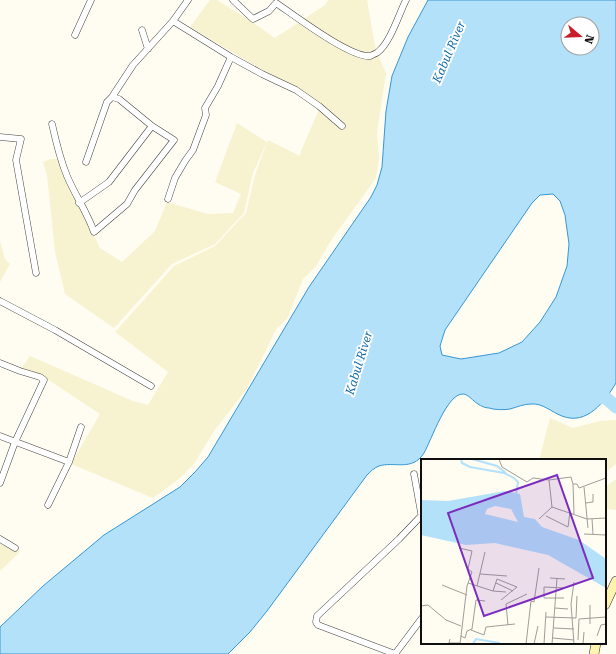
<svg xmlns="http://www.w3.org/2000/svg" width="616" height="654" font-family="'Roboto Serif',serif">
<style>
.farmland{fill:#f7f3d0}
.water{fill:#b3e1fa;stroke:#3598d5;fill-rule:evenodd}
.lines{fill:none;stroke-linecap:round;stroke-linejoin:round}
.river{stroke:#b3e1fa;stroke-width:13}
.street-casing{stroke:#424242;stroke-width:7}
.secondary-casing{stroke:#313131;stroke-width:10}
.street{stroke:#fff;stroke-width:6}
.secondary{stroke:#fff4ad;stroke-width:9}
.labels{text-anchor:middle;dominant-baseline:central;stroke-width:4;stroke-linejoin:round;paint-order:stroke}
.water-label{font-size:12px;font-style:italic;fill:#1069aa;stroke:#fff}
.inset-river{fill:none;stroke:#b3e1fa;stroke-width:2}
.inset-road{fill:none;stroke:#9f9d97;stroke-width:1}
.view{fill:#7b2cbf;fill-opacity:0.15;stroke:#7b2cbf;stroke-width:2}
.inset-edge{fill:none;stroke:#0f0f0f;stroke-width:2}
</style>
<rect width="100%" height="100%" fill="#fffcf2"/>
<path class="farmland" d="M210,0H217L251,21L275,38L325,5L328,0H367L375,46L386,74L377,132L379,157L376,178L330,242L317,265L303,279L287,319L277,328L246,390L214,431L194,464L179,479L153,498L71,464L100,414L44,377L22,368L30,356L133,401L148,405L168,372L115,332L174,266L215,246L246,213L255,175L268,140L300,156L301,151L321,105L190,27Z
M237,123L267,142L253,173L244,213L215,244L172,264L114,328L65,294L55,252L49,194L47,175L43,162L50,159H59L100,248L122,262L155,231L167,202L208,214L233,213L241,194L215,182Z
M0,241L5,259L10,264L0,282Z
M550,418L573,428L600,421L616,420V464L605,473V460H539Z
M616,479V510L605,509V487Z
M0,540L20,552L0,571Z"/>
<path class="water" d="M428,0H616V383C605,401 587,426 562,416C551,412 543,403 531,404C524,404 517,407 510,409C504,410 495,410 489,408C485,408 481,406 478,404C473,401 468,394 463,394C447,393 431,441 424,453C412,472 394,461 379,466C374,468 371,471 367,475L267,611L250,632L228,654H0V627L43,586L104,535L180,487L195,472L208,457L309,287L371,197L377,185L382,167L386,111L392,76L408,37ZM568,24H592V48H568ZM553,194L560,201L565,215L569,244L567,266L556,297L540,322L522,342L499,353L461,359L442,355L440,346L445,330L532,203L540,195Z"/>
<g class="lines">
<path class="river" d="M589,396L606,398L616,407"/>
<g class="street-casing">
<path id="street" d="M233,0L253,19L269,11L276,3C294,15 350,58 370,56C372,55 377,53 378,52C390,43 399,14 406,0
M173,21L231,57L262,74L296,90L319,106L342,126
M142,30L148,49
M75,35L91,0
M52,124C56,142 60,159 67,176C75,195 87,212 94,232L127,204L135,190L174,140L152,126L119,99L112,97L133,65L173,21L188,0
M0,137L21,139L16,160L36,273
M86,162L107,102L112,97
M168,199L175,178L185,161L193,150L206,115L205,108L218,86L231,57
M79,203L109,182L152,126
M0,301L55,330L151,386
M0,363L20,371L40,377L44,380L15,442L0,483
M0,436L69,462
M414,474L422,518
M48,505L69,462L81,427
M0,539L15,548
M395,654L318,625L316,622L317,616L399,539L421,516
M395,654L422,618"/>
</g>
<g class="secondary-casing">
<path id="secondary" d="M605,605L616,581
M594,654L596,643"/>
</g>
<use href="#street" class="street"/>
<use href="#secondary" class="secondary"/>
</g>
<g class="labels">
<g class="water-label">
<text transform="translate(449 52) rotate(-67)">Kabul River</text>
<text transform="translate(359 363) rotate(-73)">Kabul River</text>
</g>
</g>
<g transform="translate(421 459)">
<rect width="185" height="185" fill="#fffcf2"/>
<path d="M84,32L99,35L103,58L114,60L121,68L158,81L185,100V129L127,96L74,84L45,86L0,76V41L27,42ZM74,47L90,50L97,63L64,55L66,50Z" fill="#b3e1fa" fill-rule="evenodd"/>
<path class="inset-river" d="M40,0L41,4L49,8L83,14L93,19L97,23L95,35M51,0L76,7L85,14M52,185L55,180L79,184"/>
<path class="inset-road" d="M78,0L81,8L106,23L112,19L128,21L150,18L152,25H156L158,29L185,19M128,21L131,48L166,60L185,59M152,25L153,55M163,28L167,69M165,44L172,43V35M125,57L147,68L149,53M118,60L131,48M171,60L172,75M163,75L185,76M38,89L51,92L47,110L51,113L46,127L40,177M59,115L86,117M129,119L144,120M47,124L72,132L76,120L96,128L80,141M75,124L92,132M21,126L46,136M56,127L64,93M72,132L85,133M143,139H123V128L143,129M169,146V165M0,147L7,146L25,161L40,167M134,149L147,150M125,158L155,159L156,137M87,166L85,145L106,135M133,169L153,170M50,171L63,176L65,168L94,165M176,177L180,166L185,165M132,179L153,181M29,180L28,184H39M157,181L158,160L185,158M39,185L40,177L44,179L46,172L51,170L55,141L64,142M105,185L110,142L113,143L118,109M113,185L117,167M123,185L125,153M131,185L136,119M153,185L150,145L153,123M162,185L163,173"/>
<path class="view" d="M136,16L172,119L63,157L27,54Z"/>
<rect width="185" height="185" class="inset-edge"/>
</g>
<g transform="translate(580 36) rotate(109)"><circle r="19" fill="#ffffff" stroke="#9f9f9f"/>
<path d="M0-3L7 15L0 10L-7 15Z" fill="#c91e29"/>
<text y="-6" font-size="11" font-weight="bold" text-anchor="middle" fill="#0f0f0f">N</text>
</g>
</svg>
